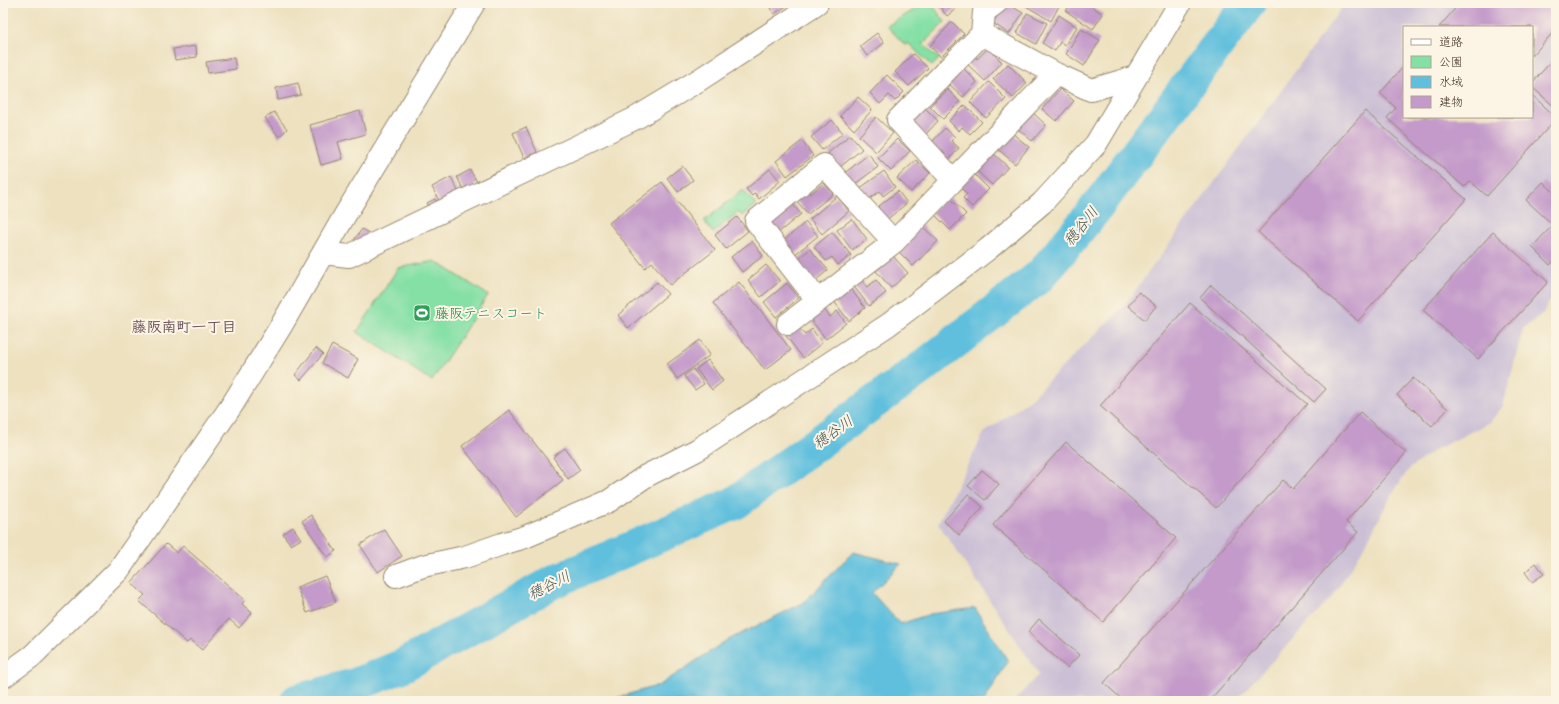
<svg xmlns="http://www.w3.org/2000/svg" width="1559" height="704" font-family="'Comic Neue','Klee One',sans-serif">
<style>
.industrial{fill:#cbbfd5;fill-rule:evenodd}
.green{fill:#85e0a6;stroke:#608562}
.water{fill:#5fbfdd;stroke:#4d747e}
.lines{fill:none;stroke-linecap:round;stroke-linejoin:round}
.river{stroke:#5fbfdd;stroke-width:34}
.building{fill:#c39ac9}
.minor-casing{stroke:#94866e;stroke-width:24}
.minor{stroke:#fff;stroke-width:22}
.labels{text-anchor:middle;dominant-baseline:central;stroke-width:4;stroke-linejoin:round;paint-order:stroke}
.leisure-label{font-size:14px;fill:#27864d;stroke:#fcf5e5;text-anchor:start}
.water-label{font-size:15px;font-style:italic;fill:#465757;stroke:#fcf5e5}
.neighbourhood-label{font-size:15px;font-weight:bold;fill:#6b515a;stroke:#fcf5e5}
</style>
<rect width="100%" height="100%" fill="#fcf5e5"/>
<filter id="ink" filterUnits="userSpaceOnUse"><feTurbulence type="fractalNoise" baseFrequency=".025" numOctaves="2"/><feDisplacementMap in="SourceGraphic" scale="8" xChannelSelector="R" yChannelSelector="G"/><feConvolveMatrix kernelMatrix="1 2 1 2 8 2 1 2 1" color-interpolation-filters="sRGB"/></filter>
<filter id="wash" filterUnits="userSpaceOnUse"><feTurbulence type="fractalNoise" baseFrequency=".012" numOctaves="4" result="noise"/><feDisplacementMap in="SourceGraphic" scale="16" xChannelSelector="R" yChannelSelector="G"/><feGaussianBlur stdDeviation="0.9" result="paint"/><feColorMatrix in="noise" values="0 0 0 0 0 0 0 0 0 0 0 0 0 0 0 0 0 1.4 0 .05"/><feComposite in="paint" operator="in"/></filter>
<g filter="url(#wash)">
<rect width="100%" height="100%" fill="#ede1bf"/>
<path class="industrial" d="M1345,3H1556V290L1543,313L1523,329L1503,406L1490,422L1433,451L1409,469L1392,494L1365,545L1333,596L1235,701H1014L1039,674L938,523L984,433L1028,401L1124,306ZM1404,27H1532V117H1404Z"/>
<path class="green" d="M926,3H931L945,22L923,44L939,59L932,66L908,43L906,46L887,26Z
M743,190L756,205L742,216L738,212L713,233L704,221Z
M435,261L488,295L432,381L357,332L398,268Z"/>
<path class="water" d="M853,552L901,564L872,593L900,624L930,614L975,608L1008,661L984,701H612L616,698L660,685L724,642L803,603Z"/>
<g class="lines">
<path class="river" d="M297,701L355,685L402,666L553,582L735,503L928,363L1040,276L1093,212L1249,3"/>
</g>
<g id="blocks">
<path class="building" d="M767,3H787L788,5L774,14Z
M937,3H961L962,4L947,16Z
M1006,3L1023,13L1009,34L993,23Z
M1021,3H1053L1059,6L1051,21Z
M1071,3H1087L1103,14L1093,29L1066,11Z
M1460,3H1556V29L1532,56V27H1439Z
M1027,13L1047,23L1036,44L1017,33Z
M1059,15L1077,27L1065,45L1060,42L1055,51L1042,43Z
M952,22L964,34L941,57L930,46Z
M1081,29L1100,40L1084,66L1066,54Z
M877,33L884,43L867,56L860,46Z
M196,46L197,57L175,60L173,49Z
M988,48L1002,62L985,81L965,62L973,54L977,59Z
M913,54L928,68L909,86L895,72Z
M1556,56V108L1532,87V83Z
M234,58L236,69L208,73L206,62Z
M1008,64L1027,83L1013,98L993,79Z
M1404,66V117H1532V95L1556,117V119L1487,196L1470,181L1464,187L1387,118L1396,108L1380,93Z
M964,69L977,82L963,97L949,84Z
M887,75L904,92L895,101L889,95L880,104L870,93Z
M989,82L1006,99L986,118L970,102Z
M298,83L301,95L278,100L276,88Z
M947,89L960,102L943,119L930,106Z
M1060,89L1074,101L1056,121L1042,109Z
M858,97L872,110L854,130L840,116Z
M921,104L938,121L925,135L908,117Z
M965,105L982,122L970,134L962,127L959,131L949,121Z
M360,111L366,134L338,142L343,159L321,165L310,125Z
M1031,111L1046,125L1032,141L1016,127Z
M1365,111L1466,199L1358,321L1258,232Z
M274,112L287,129L279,137L265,118Z
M876,117L893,133L876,152L859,136Z
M832,120L843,133L822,150L811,137Z
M526,127L537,152L524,158L513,133Z
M945,128L955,137L951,141L959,148L948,161L930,144Z
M1012,133L1029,147L1015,164L998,149Z
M850,135L862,149L840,167L828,153Z
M897,139L910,151L891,171L878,158Z
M802,141L813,156L787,176L776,161Z
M992,152L1008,167L992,185L976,170Z
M869,154L878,167L855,184L846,172Z
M916,160L930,173L911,192L897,178Z
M682,166L693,180L678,192L667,178Z
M770,169L780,181L759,199L755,193L752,196L746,189Z
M470,170L477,182L466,195L457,177Z
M884,171L895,187L883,196L880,191L868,200L859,189Z
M973,173L989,189L972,207L963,198L967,194L960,187Z
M451,177L461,197L442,207L432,187Z
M662,182L715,250L670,285L652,262L645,268L609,223Z
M1543,182L1556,194V259L1550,265L1532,247L1553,225L1526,200Z
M824,183L833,194L808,214L794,198L806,189L810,194Z
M898,191L907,203L884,222L874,210Z
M837,196L849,211L822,234L810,219Z
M948,196L966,214L950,230L932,212Z
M435,199L440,207L433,212L427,203Z
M791,202L801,214L778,233L768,221Z
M737,217L748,231L726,249L715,235Z
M852,219L867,239L852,250L837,230Z
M806,222L818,236L794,255L783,241Z
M920,224L938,241L913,266L896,249Z
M362,229L370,234L362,245L354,240Z
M832,232L851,255L838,265L832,257L826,261L814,247Z
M1493,232L1548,282L1478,359L1423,310Z
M752,241L763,256L742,272L731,257Z
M810,249L828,270L815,281L797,260Z
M893,256L908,273L891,288L876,271Z
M766,265L780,281L761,297L748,280Z
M860,278L867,287L876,280L886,293L869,306L852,284Z
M657,282L668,294L628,328L618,315Z
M739,282L791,350L765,370L713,303Z
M787,283L799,298L776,317L764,302Z
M1211,285L1326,389L1314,402L1200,298Z
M850,288L865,308L849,321L833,300Z
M1139,292L1156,306L1145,320L1128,306Z
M1190,303L1307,404L1216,508L1100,406Z
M823,308L830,317L837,311L846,323L826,339L810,319Z
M798,327L805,335L812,329L822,343L803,358L786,336Z
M700,340L710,355L677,379L667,364Z
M332,345L358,359L348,378L322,363Z
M316,348L323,354L301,380L295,375Z
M708,360L723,381L712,390L696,369Z
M693,369L704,384L695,390L684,376Z
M1413,378L1448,409L1432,426L1397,395Z
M509,410L563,480L516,517L462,446Z
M1360,412L1406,453L1346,522L1358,532L1209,701H1124L1104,683L1283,480L1293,489Z
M1066,442L1176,538L1103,622L993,525Z
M565,448L580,470L568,479L553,457Z
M982,470L999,484L985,500L968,486Z
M968,494L983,507L959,535L944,521Z
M311,515L336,551L327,557L302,521Z
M293,527L301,539L291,545L283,534Z
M384,529L402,556L378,572L360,545Z
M166,544L177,553L183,546L245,600L242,604L252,613L239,628L229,619L202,650L190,640L187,643L139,601L145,595L131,583Z
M1536,563L1544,574L1532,582L1525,572Z
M325,576L336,602L307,613L297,587Z
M1039,619L1079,655L1067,668L1028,632Z"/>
</g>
</g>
<g filter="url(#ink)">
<use href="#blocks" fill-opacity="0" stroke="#94866e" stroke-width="1"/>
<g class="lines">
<g class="minor-casing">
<path id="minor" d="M982,34L984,12L996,3
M953,180L898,120L982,34L1056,74
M323,253L349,256L636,118L699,80L817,3
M818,301L756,221L824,165L894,242
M788,324L894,242L1056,74L1091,90L1135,77
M396,576L423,566L465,557L502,544L525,537L609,501L646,476L697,450L888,325L988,249L1042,203L1096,144L1180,3
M3,677L32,656L118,571L232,405L281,326L345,215L474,3"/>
</g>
<use href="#minor" class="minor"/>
</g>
</g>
<defs>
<g id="stadium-square" transform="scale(0.9)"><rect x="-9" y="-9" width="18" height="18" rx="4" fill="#2e9e5b" stroke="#fcf5e5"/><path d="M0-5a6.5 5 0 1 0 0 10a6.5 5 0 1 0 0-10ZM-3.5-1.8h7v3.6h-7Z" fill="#fff"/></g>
</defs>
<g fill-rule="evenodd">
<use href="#stadium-square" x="422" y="313"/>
</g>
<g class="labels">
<g class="leisure-label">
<text x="435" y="313">藤阪テニスコート</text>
</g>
<g class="water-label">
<text transform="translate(1081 226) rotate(-51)">穂谷川</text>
<text transform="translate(833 432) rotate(-36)">穂谷川</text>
<text transform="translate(549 585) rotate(-27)">穂谷川</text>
</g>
<g class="neighbourhood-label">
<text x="184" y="327">藤阪南町一丁目</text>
</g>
</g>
<rect width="1559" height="704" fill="none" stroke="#fcf5e5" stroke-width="16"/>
<rect x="1403" y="26" width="130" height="92" fill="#fcf5e5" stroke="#afa495"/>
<rect x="1411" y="39" width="20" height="6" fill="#ffffff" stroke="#afa495"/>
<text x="1439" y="46" font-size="12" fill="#3b2a1e">道路</text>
<rect x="1411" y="56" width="20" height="12" fill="#85e0a6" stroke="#afa495"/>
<text x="1439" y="66" font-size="12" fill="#3b2a1e">公園</text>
<rect x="1411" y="76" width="20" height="12" fill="#5fbfdd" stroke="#afa495"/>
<text x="1439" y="86" font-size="12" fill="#3b2a1e">水域</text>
<rect x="1411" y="96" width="20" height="12" fill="#c39ac9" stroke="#afa495"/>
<text x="1439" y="106" font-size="12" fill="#3b2a1e">建物</text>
</svg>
